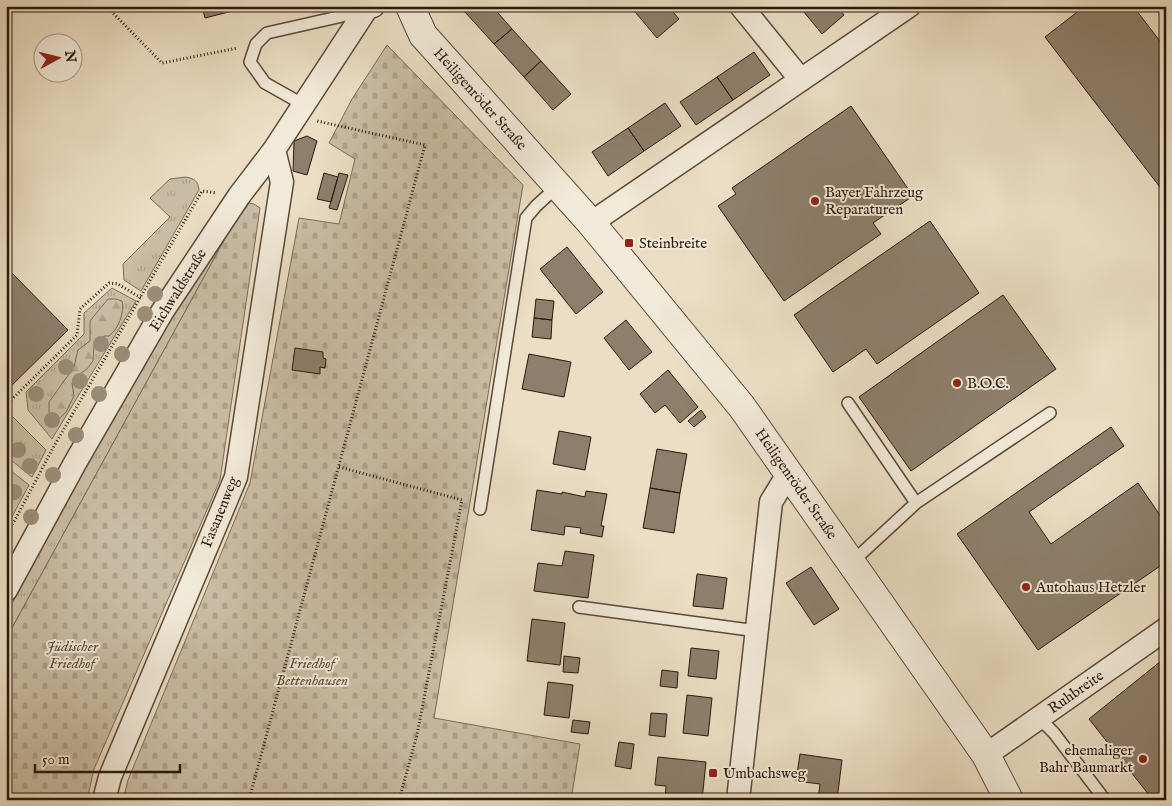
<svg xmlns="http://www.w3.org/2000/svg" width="1172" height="806" font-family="'IM FELL English',serif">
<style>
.grass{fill:url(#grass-tufts);stroke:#7a6b59}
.forest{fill:url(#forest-firs);stroke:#7a6b59}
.cemetery{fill:url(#cemetery-stones);stroke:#7a6b59}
.building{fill:#8e7f6c;stroke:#2a190d}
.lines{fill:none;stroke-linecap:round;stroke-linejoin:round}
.service-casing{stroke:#5a4a3b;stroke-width:14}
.minor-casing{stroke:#5a4a3b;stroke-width:25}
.tertiary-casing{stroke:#5a4a3b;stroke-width:30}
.path{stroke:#2a190d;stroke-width:3;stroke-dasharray:1 2.5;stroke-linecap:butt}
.service{stroke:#f2ead9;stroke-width:11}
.minor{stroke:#f2ead9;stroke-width:22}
.tertiary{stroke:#f2ead9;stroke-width:28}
.tree{fill:#9b8d79}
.poi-dot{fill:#8f2418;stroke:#f2ead9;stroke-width:2}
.labels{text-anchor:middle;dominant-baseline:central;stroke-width:4;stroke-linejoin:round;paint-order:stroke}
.street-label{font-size:15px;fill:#2a190d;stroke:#f2ead9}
.poi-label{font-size:15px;fill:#2a190d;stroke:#f2ead9;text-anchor:start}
.park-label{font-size:15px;font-style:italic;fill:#5a4a3b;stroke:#f2ead9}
</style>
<defs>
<pattern id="grass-tufts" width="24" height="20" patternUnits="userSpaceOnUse" patternTransform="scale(1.25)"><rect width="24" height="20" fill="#cabda5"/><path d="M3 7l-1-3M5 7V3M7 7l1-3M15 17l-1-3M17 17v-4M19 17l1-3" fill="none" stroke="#aea28d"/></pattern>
<pattern id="forest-firs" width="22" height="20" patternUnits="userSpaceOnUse" patternTransform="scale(1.25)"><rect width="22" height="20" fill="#cabda5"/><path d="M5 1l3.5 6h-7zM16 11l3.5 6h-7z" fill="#aea28d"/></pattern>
<pattern id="cemetery-stones" width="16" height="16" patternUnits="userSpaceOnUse" patternTransform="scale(1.25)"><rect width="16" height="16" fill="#cabda5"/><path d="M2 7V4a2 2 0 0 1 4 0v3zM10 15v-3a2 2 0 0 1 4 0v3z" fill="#aea28d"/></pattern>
</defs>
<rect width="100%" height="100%" fill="#ebdec4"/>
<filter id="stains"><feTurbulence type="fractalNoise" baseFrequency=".004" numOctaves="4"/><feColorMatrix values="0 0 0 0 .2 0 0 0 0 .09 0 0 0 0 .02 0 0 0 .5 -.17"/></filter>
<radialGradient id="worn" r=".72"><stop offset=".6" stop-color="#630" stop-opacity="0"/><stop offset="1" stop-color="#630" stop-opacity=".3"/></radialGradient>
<path class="grass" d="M186,177C195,179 198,181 199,190L141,291L124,280L123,264L170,217L150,198L170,179Z
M245,202L6,639V615L83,468L161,331Z
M112,288L136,301L52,439L28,410L26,392L84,334V313Z
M6,412L10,414L46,450L32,477L6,456Z
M6,467L29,485L6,528Z"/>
<path class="forest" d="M108,299H116L122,301C125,313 118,329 109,336H104L94,344L93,361L87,369L75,377L72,383L74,396L66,412L59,419L53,417L49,412V402L74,367L78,350L90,341V321Z"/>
<path class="cemetery" d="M387,45L523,185L434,718L580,744L571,800H123L128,780L250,483L299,218L339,224L355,159L329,143L352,99Z
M245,202L254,204L260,208L220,480L94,769L87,800H6V639Z"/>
<path class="building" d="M202,6H244V8L205,18Z
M471,6H492L512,29L494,44L465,12Z
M630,6H668L679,19L657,38Z
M799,6H837L844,15L822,34Z
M1085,6H1133L1166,49V195L1045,37Z
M512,29L541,61L524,77L494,44Z
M754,52L770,75L733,100L717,77Z
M541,61L571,94L553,110L524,77Z
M717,77L733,100L696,125L680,102Z
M665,103L681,126L644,151L628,128Z
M851,106L913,196L873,223L881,234L784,301L718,206L736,194L732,188Z
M628,128L644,151L608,176L592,152Z
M307,136L317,141L307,175L293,171L294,141Z
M324,173L338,177L331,202L317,199Z
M339,173L348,175L337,210L329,208Z
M930,221L979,293L877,364L866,349L833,372L794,315Z
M567,247L603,292L576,314L540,269Z
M6,267L68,330L6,391Z
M1003,295L1056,369L911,471L859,397Z
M536,299L554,301L552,320L534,318Z
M534,318L552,320L551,339L532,337Z
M626,320L652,352L629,370L604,338Z
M295,348L323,352V358L326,359L325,368L320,367V374L292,370Z
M529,354L571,362L564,397L522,389Z
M668,370L698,407L680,423L665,405L655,413L640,394Z
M701,410L706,417L694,427L688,421Z
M1111,427L1124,446L1029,512L1051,544L1138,483L1166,524V562L1038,650L957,534Z
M559,431L591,437L585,470L553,464Z
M657,449L687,454L680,493L650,488Z
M650,488L680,493L674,533L643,528Z
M537,490L562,494V492L585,497L586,491L607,494L601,526H604L602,537L580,533L581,528L565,526L564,535L531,530Z
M565,551L594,555L588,598L534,591L538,563L562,566Z
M811,567L839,609L814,625L786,583Z
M697,574L727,578L723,609L693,606Z
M532,619L565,623L560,665L527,661Z
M691,648L719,651L716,679L688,676Z
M564,656L580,658L578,673L563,672Z
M1166,657V800H1153L1089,719Z
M662,670L678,672L677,688L660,686Z
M548,682L573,685L569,718L544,715Z
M687,695L712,698L708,736L683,733Z
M651,713L667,714L665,737L649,735Z
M573,720L590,722L588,734L571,732Z
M619,742L634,744L631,769L615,766Z
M800,754L842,760L837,800H818L820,784L796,781Z
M658,757L706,762L702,800H665L666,786L655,785Z"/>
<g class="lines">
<g class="service-casing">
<path id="service" d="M304,105L265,83L250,62L256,44L267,33L338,17L363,10
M848,403L916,503
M480,509L526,218L536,206L558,186
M851,563L916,503L1050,413
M579,607L757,631
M1039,718L1054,733L1105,800"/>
</g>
<g class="minor-casing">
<path id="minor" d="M741,6L801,80
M591,223L909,6
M6,590L75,463L162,312L239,196L274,150L367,8L373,6
M986,755L1166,629
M104,800L110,777L236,477L282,182L274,150
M738,800L771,502L782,484L792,476"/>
</g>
<g class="tertiary-casing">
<path id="tertiary" d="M410,6L423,35L591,223L742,407L986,755L1009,800"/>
</g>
<path class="path" d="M106,6L162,63L238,48
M6,405L77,335L80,309L109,283L118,284L141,298
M339,467L462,500L417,735L399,800
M6,537L54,446L202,191L217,193
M249,800L425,145L317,121"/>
<use href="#service" class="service"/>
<use href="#minor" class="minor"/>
<use href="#tertiary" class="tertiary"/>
</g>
<g class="tree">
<circle cx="155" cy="294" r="8"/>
<circle cx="145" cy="314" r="8"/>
<circle cx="101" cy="344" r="8"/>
<circle cx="122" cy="354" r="8"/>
<circle cx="66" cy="367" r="8"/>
<circle cx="80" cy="381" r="8"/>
<circle cx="36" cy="394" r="8"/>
<circle cx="99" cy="394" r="8"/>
<circle cx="52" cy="420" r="8"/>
<circle cx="76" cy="435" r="8"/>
<circle cx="18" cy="450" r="8"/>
<circle cx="30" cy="466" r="8"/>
<circle cx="53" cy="475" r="8"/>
<circle cx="14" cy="492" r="8"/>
<circle cx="31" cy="517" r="8"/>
</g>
<g class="poi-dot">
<circle cx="815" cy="201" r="5"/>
<rect x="624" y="238" width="10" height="10" rx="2.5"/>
<circle cx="957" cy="383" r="5"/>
<circle cx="1026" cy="587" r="5"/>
<circle cx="1143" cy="759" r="5"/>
<rect x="708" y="768" width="10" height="10" rx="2.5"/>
</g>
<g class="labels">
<g class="street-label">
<text transform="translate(480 99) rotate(48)">Heiligenröder Straße</text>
<text transform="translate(178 290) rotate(-58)">Eichwaldstraße</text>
<text transform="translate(796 484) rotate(55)">Heiligenröder Straße</text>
<text transform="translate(220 512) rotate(-68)">Fasanenweg</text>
<text transform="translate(1076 692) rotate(-35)">Ruhbreite</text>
</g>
<g class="poi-label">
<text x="825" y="192">Bayer Fahrzeug<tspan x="825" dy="17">Reparaturen</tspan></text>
<text x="639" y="243">Steinbreite</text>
<text x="967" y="383">B.O.C.</text>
<text x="1036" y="587">Autohaus Hetzler</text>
<text x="1133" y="750" text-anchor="end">ehemaliger<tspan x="1133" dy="17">Bahr Baumarkt</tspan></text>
<text x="723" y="773">Umbachsweg</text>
</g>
<g class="park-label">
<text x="72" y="646">Jüdischer<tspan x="72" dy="17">Friedhof</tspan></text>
<text x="312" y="663">Friedhof<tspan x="312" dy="17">Bettenhausen</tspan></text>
</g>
</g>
<rect width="1172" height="806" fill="none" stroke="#ebdec4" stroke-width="25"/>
<rect x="8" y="8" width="1157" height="791" fill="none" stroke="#2a190d" stroke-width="2.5"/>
<rect x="12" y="12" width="1147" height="781" fill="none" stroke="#2a190d"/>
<g transform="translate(58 58) rotate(83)"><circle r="24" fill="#f2ead9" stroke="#a29687"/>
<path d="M0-4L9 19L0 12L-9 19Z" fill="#8f2418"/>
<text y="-8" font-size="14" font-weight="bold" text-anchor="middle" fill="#2a190d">N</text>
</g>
<path d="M35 764v8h145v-8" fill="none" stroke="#2a190d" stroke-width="2.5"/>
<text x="42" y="764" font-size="15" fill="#2a190d" stroke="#f2ead9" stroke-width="4" paint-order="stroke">50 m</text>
<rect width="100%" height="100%" filter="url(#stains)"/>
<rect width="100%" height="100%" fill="url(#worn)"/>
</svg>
